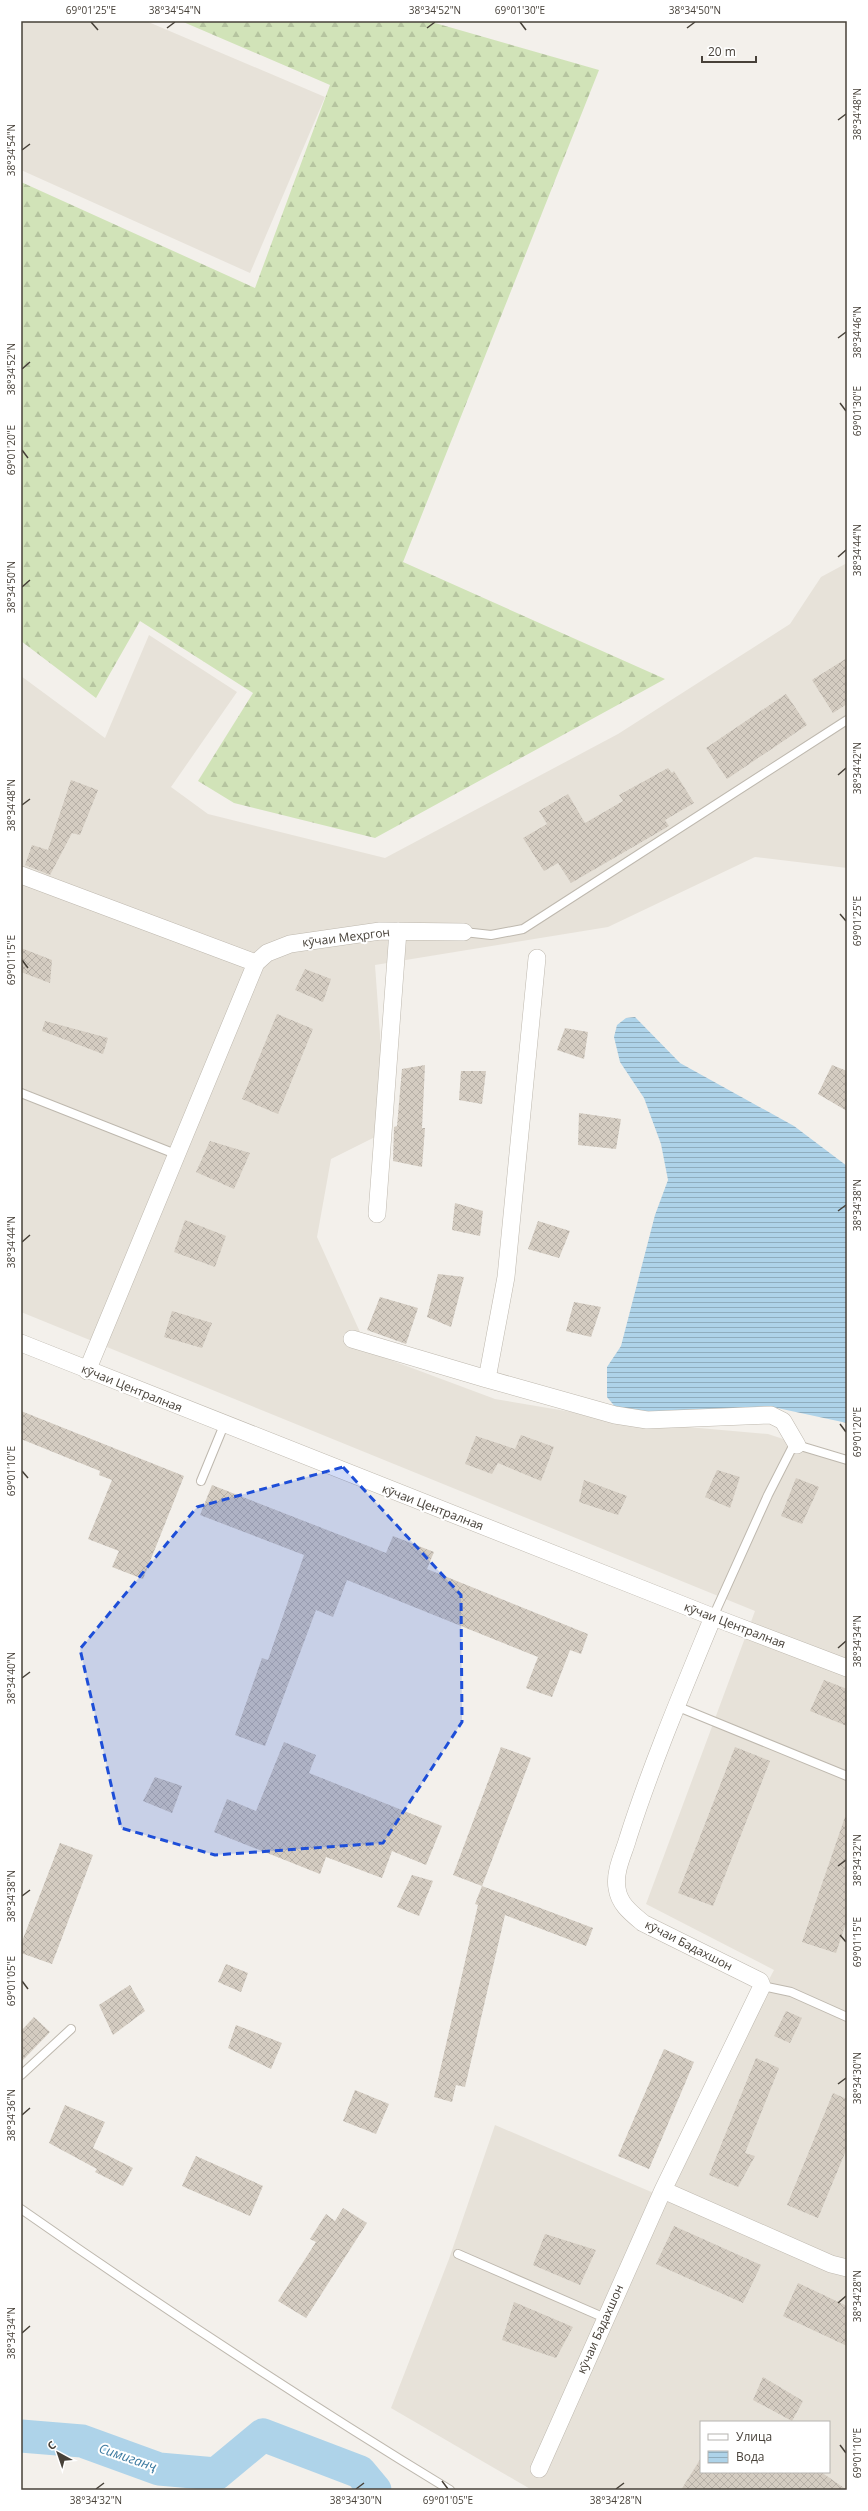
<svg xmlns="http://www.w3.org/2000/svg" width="868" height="2511" font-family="'Open Sans',sans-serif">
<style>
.residential{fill:#e7e2d9;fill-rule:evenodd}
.forest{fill:url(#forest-firs)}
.water{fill:url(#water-rules)}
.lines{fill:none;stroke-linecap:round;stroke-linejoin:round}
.river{stroke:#aed3e9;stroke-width:33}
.building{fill:url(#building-cross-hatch)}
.service-casing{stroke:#beb8ae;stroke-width:10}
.minor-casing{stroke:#beb8ae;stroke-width:18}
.service{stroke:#fff;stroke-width:8}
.minor{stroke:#fff;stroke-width:17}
.marked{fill:#1d4ed8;fill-opacity:0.2;stroke:#1d4ed8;stroke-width:3;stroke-dasharray:8 5;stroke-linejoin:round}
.ticks{fill:none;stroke:#474139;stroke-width:1.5}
.labels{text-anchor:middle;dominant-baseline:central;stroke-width:4;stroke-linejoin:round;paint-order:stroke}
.street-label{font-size:12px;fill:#474139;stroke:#fff}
.water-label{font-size:13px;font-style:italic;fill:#3c7aa0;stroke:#fff}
.neatline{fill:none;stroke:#474139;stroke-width:1.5}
.ticks-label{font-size:10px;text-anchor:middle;fill:#474139}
</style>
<defs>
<pattern id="forest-firs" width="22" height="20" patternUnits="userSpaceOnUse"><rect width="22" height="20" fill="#d1e3b8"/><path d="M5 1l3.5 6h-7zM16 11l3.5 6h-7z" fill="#b5c49f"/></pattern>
<pattern id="water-rules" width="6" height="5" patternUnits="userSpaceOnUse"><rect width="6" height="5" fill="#aed3e9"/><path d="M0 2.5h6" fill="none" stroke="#8fadbe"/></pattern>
<pattern id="building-cross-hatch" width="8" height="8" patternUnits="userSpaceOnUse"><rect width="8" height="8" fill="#d4ccc1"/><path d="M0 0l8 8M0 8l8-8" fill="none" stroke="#b7b0a7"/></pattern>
</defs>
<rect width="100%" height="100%" fill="#f3f0eb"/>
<path class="residential" d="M21,21H146L325,97L250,273L21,170Z
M847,563V868L755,857L608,927L375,965L387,1131L331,1159L317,1237L369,1352L495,1399L631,1422L768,1434L847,1460V2490H532L391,2408L449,2259L495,2125L656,2194L774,1970L646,1904L755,1611L21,1312V676L105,738L149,635L237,692L171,787L208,814L385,858L618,734L790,624L821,577ZM701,2422H829V2472H701Z"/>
<path class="forest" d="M181,21H428L599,70L403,562L665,679L375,838L234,803L198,781L253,693L140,621L96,698L21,641V182L255,288L330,85Z"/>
<path class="water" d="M635,1017L680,1063L794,1126L847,1166V1423L768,1406L641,1417L621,1414L607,1397V1367L621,1346L655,1215L668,1180L661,1144L644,1098L620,1062L614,1037L617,1025L626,1018Z"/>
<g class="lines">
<path class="river" d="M21,2436L82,2441L159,2469L216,2474L263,2435L360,2472L375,2490"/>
</g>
<path class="building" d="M847,658V704L833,713L812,680Z
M786,694L807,725L727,779L706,748Z
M668,768L672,773L674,771L694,803L665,820L669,826L571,883L558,863L544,871L523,838L547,824L539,811L568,794L585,823L623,801L619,795Z
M71,780L98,790L80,835L72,833L50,875L25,865L32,845L48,850Z
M21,948L52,960L50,983L21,972Z
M305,969L331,979L323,1002L295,990Z
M277,1014L313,1029L278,1114L242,1099Z
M45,1021L108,1038L103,1054L42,1031Z
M565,1028L588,1032L584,1059L557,1050Z
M425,1065L422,1128H425L422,1167L393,1161L394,1127L397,1126L402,1069Z
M832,1065L847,1071V1111L818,1094Z
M461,1071H486L482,1104L459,1100Z
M579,1113L621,1119L616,1149L578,1145Z
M210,1141L250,1153L234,1189L196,1172Z
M455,1203L483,1211L480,1236L452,1230Z
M185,1220L226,1236L215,1267L174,1252Z
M538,1221L570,1231L559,1258L528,1249Z
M438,1274L464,1277L451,1327L427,1317Z
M380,1297L418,1308L406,1344L367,1330Z
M574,1302L601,1307L591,1337L566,1331Z
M172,1311L212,1323L202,1348L164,1337Z
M21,1411L184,1476L143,1579L112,1567L119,1551L88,1539L112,1480L99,1475L100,1471L21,1439Z
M521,1435L554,1447L541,1481L498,1463L492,1474L465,1464L476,1436L515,1449Z
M717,1470L740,1477L730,1508L705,1497Z
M796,1478L819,1487L802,1524L781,1516Z
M584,1480L627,1496L618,1515L579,1502Z
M212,1485L386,1553L393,1536L434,1552L427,1569L588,1634L581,1654L570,1650L552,1697L526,1688L538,1657L347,1580L333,1617L316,1610L265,1746L235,1735L262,1658L268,1660L304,1555L200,1515Z
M824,1680L847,1689V1726L810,1711Z
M284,1742L316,1755L309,1773L442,1826L426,1865L392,1851L382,1878L326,1857L320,1874L214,1832L227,1799L256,1811Z
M501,1747L531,1758L482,1886L453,1875Z
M735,1747L770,1761L713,1906L678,1893Z
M155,1777L182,1786L172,1813L143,1801Z
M845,1817L847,1818V1920L836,1953L802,1942Z
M60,1843L93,1855L52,1964L21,1953V1944Z
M412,1875L433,1881L419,1916L397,1907Z
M482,1886L593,1928L586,1946L505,1915L465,2087L456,2085L452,2102L434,2097L478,1905L475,1904Z
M226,1964L248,1973L241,1992L218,1982Z
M130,1985L145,2011L113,2035L99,2005Z
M786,2011L802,2018L790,2043L774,2036Z
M34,2017L50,2032L21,2062V2031Z
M236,2025L282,2043L271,2069L228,2048Z
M664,2049L694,2062L649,2169L618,2156Z
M756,2058L779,2068L745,2153L755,2156L738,2187L709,2175Z
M355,2090L389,2104L376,2134L343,2121Z
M833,2093L847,2099V2148L818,2218L787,2205Z
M65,2105L105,2122L93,2148L133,2168L123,2186L95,2172L97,2169L49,2143Z
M196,2156L263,2186L250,2216L182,2186Z
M343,2208L367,2223L306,2318L278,2301L316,2242L310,2239L326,2214L335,2221Z
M674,2226L761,2265L743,2303L656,2264Z
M545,2234L596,2250L580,2285L533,2265Z
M798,2283L847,2306V2346L783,2316Z
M514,2302L573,2327L556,2358L502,2340Z
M763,2377L803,2401L792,2421L753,2400Z
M701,2458V2472H821L847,2490H681Z"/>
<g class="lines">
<g class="service-casing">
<path id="service" d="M464,932L491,935L523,929L847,720
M21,1093L178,1155
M201,1481L224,1425
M713,1617L768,1495L792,1448L797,1445L847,1460
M676,1706L847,1776
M762,1986L791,1992L847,2017
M21,2075L71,2029
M21,2209C161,2307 304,2401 450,2490
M458,2254L605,2318"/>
</g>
<g class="minor-casing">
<path id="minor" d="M21,875L256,963
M377,1214L398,931
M352,1339L487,1379L506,1277L537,958
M21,1343L713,1617L847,1668
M87,1371L256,963L267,953L290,944L380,931L464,932
M487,1379L615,1415L647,1420L771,1415L783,1421L797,1445
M663,2190L831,2264L847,2268
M539,2469L663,2190L762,1986L760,1981L643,1923C631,1913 619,1904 617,1888C614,1871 624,1853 628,1838C652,1763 683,1690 713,1617"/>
</g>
<use href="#service" class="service"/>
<use href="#minor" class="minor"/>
</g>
<path class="marked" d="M343,1467L461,1595L462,1722L383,1843L215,1855L121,1828L80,1649L197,1507Z"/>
<path class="ticks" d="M91,22L98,30M520,22L526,30M167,28L175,22M427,28L435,22M687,28L695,22M838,120L846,114M22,150L30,144M838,338L846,332M22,369L30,362M840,403L846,411M22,450L28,458M838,557L846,550M22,587L30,580M838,775L846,768M22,805L30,799M840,914L846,921M22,960L28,968M838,1211L846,1205M22,1242L30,1235M840,1424L846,1432M22,1471L28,1478M838,1648L846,1641M22,1678L30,1672M838,1866L846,1860M22,1896L30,1890M840,1935L846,1942M22,1981L28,1989M838,2084L846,2078M22,2115L30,2108M838,2303L846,2296M22,2333L30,2326M840,2445L846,2453M442,2481L448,2489M96,2489L104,2483M356,2489L364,2483M616,2489L624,2483"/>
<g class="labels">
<g class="street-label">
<text transform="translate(346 937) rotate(-7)">кӯчаи Меҳргон</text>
<text transform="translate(132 1388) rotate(22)">кӯчаи Централная</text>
<text transform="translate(433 1507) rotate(21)">кӯчаи Централная</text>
<text transform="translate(735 1625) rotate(21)">кӯчаи Централная</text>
<text transform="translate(689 1945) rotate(27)">кӯчаи Бадахшон</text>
<text transform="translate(600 2329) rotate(-66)">кӯчаи Бадахшон</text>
</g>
<g class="water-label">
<text transform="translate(128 2457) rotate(19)">Симиганҷ</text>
</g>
</g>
<rect width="868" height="2511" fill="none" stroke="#ffffff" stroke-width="44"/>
<rect x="700" y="2421" width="130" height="52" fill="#ffffff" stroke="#b5b3b0"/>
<rect x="708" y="2434" width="20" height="6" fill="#ffffff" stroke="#b5b3b0"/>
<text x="736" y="2441" font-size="12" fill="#474139">Улица</text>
<rect x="708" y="2451" width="20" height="12" fill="url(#water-rules)" stroke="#b5b3b0"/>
<text x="736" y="2461" font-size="12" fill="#474139">Вода</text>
<g transform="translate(58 2453) rotate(320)" stroke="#ffffff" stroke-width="3" paint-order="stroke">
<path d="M0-3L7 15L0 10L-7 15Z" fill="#474139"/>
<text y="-6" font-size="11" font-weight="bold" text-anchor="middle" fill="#474139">С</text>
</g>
<path d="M702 56v6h54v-6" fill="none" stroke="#474139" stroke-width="2"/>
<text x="708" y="56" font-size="12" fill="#474139" stroke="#ffffff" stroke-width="3" paint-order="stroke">20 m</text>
<rect x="22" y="22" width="824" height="2467" class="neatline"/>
<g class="ticks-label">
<text x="91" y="14">69°01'25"E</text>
<text x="175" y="14">38°34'54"N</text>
<text x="435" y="14">38°34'52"N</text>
<text x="520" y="14">69°01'30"E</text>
<text x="695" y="14">38°34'50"N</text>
<text transform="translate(857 114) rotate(-90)" y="4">38°34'48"N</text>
<text transform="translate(11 150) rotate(-90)" y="4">38°34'54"N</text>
<text transform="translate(857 332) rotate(-90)" y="4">38°34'46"N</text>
<text transform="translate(11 369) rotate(-90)" y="4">38°34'52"N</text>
<text transform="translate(857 411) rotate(-90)" y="4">69°01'30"E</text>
<text transform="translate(11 450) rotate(-90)" y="4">69°01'20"E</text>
<text transform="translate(857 550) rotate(-90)" y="4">38°34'44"N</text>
<text transform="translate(11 587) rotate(-90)" y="4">38°34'50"N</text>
<text transform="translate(857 768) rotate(-90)" y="4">38°34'42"N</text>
<text transform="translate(11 805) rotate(-90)" y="4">38°34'48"N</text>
<text transform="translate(857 921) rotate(-90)" y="4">69°01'25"E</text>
<text transform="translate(11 960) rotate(-90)" y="4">69°01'15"E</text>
<text transform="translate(857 1205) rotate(-90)" y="4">38°34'38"N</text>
<text transform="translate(11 1242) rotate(-90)" y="4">38°34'44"N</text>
<text transform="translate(857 1432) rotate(-90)" y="4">69°01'20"E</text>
<text transform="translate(11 1471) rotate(-90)" y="4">69°01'10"E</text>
<text transform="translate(857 1641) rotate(-90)" y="4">38°34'34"N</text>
<text transform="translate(11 1678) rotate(-90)" y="4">38°34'40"N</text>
<text transform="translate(857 1860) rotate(-90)" y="4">38°34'32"N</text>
<text transform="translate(11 1896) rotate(-90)" y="4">38°34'38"N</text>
<text transform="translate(857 1942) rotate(-90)" y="4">69°01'15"E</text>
<text transform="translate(11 1981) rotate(-90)" y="4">69°01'05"E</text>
<text transform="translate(857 2078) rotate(-90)" y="4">38°34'30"N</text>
<text transform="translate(11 2115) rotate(-90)" y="4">38°34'36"N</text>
<text transform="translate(857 2296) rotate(-90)" y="4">38°34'28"N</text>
<text transform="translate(11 2333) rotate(-90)" y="4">38°34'34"N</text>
<text transform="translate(857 2453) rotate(-90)" y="4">69°01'10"E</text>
<text x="96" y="2504">38°34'32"N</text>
<text x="356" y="2504">38°34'30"N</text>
<text x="448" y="2504">69°01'05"E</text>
<text x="616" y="2504">38°34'28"N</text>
</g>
</svg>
